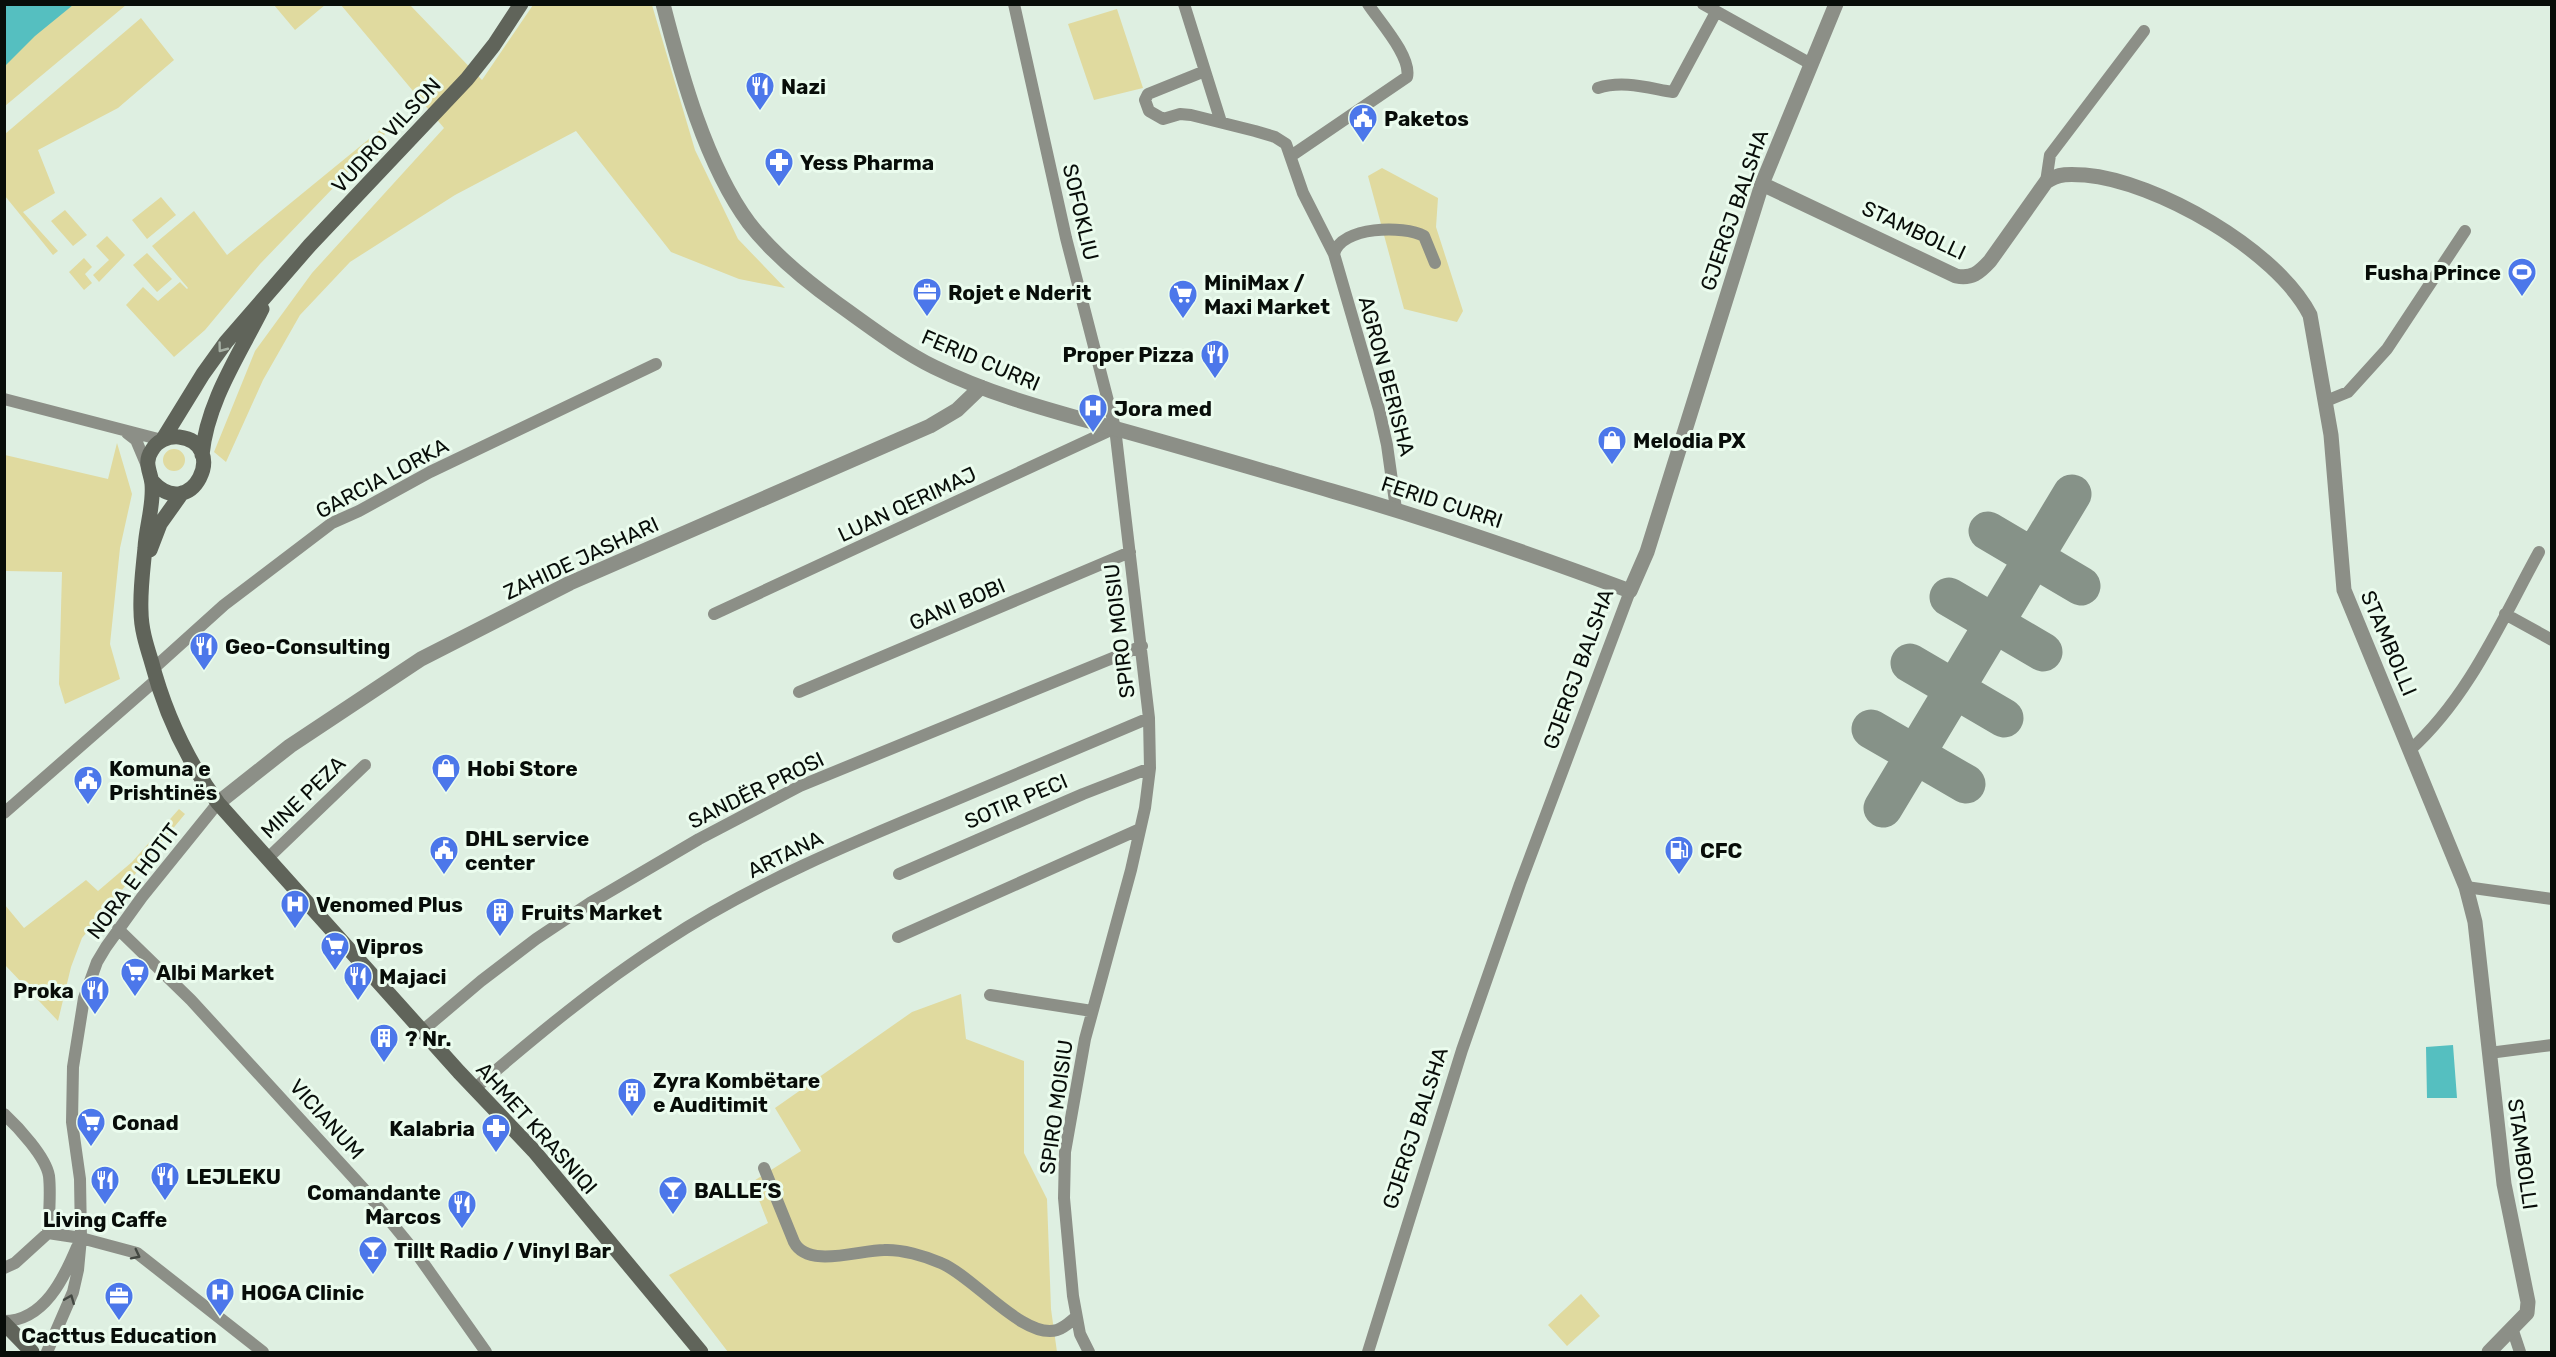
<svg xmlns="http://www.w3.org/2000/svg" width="2556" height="1357" font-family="Rubik,sans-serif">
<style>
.green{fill:#e0da9f}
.water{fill:#55bfc0}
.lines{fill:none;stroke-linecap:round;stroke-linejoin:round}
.taxiway{stroke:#869288;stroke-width:39}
.minor{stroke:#8c8f87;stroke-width:12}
.tertiary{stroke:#8c8f87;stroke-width:15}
.secondary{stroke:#60645a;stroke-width:15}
.oneway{stroke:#a6b0a4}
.oneway2{stroke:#434842}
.labels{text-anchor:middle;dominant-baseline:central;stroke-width:6;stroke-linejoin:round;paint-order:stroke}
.poi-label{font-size:21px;font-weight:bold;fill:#080d09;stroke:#ebfcee;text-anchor:start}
.street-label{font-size:21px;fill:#080d09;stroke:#ebfcee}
</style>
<rect width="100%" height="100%" fill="#deefe1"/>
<path class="green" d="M5,5H126L5,106Z
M274,5H325L295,30Z
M341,5H410L482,80L533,5H652L695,150L738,239L785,288L739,279L671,252L576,131L455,195L350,262L300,315L263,380L226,462L214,452L255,351L312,273L444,128Z
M1117,9L1143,88L1094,100L1068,24Z
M141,18L174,60L118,108L38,150L55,193L23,212L58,251L53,255L5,196V134Z
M380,130L385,131V134L260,264L205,330L174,357L126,305L143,287L158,301L180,282L187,289L188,288L152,246L194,211L227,255Z
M1382,168L1438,198L1436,227L1463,311L1457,322L1404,309L1368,176Z
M161,197L176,215L147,239L132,220Z
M65,210L87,235L73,246L51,221Z
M107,236L125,255L99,282L93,275L109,260L96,246Z
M147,253L172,279L157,292L133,265Z
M84,258L92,267L85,274L92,283L84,290L69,272Z
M117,443L132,494L120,548L110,644L120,679L65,704L59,684L62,572L5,571V455L108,479Z
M163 460a11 11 0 1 1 22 0a11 11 0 1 1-22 0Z
M179,809L185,814L82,938L71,967L58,1021L5,965V905L24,928L86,880L98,891L132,862Z
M961,994L966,1039L1024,1061V1153L1047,1199L1051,1309L1057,1352H728L669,1275L768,1223L752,1182L801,1151L775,1108L912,1012Z
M1581,1294L1600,1316L1567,1346L1548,1325Z"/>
<path class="water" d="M5,4H73V5L35,36L5,66Z
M2453,1045L2457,1098H2427L2426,1047Z"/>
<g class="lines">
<path class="taxiway" d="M1988,531L2081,586
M1949,597L2043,652
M1910,663L2004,718
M1871,729L1966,784
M1883,808L2072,494"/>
<path class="minor" d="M1014,4L1066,238L1115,428L1149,718L1150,768L1145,808L1131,870L1085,1039L1065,1152L1064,1198L1073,1296L1080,1334L1089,1352
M1184,4L1221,122
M1703,4L1811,64
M1205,71L1148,94L1145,100L1149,111L1163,119L1180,114L1191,115L1255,131L1275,137L1286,144L1303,193L1334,254
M1598,88C1623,80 1648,88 1673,92L1716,12
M1291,156L1407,77C1412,57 1379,21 1368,4
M2046,182L2050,155L2144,31
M4,399L162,440
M2326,401L2348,392L2387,349L2465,231
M127,433L136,440L147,466
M1396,509L1387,445L1379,409L1334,254C1341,226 1404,225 1424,236L1435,263
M714,614L1115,428
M2505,614L2552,640
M153,669L224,605L332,523L359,511L430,472L656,364
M799,692L1130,552
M2410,750C2469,697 2501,621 2539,552
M4,813L156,680
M268,858L365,765
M899,874L1083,794L1150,768
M2466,887L2552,899
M118,929L191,1000L363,1188L417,1254L486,1352
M898,937L1140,829
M990,995L1092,1011
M422,1031L481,981L536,939L590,903L699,839L800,786L1142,646
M2489,1053L2552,1045
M474,1089C535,1037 597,985 664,942C752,884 851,843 948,803C1015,775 1082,746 1149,718
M4,1114C18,1127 46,1157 49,1176C51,1194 49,1215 48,1233L15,1263L4,1268
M764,1168L794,1242C808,1269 859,1250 884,1250C901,1249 925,1256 941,1263C973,1276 1024,1340 1057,1330C1064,1328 1070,1322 1076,1317
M48,1233L81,1238L137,1253L263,1352
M4,1321C44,1321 64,1278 77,1247
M2512,1328L2520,1352
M47,1352L73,1292L78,1270L81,1238L80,1179L72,1122L73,1067L84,998L97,962L106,947L142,897L218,803
M1368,1352L1462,1050L1520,884L1630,591"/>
<path class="tertiary" d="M663,4C681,74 706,165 749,223C773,254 806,281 838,304C869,326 900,350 934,367C993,396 1054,411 1117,429C1189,449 1260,470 1332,491C1433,520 1531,554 1630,591L1647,552L1762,184L1836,4
M1762,184L1956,276C1972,279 1979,273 1990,261L2046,182C2058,173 2071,174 2085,175C2156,181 2277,250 2310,315L2331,435L2344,590L2466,887L2475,922L2504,1184L2528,1302L2527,1313L2489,1352
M218,803L290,746L421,659L570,583L930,426L957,410L981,387"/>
<path class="secondary" d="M163,439L203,374L226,342L310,245L467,79L494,45L521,4
M202,455C207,402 239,355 262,309
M152,481C192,525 230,443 179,437C168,436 157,441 152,450C143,463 151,472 152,484C154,505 146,527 145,548C143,569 140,590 141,611C141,628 146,644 151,660C165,714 186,759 218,803L459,1072L534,1151L701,1352
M150,550L160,524L182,493
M4,1323L32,1352"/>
</g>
<defs><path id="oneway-chevron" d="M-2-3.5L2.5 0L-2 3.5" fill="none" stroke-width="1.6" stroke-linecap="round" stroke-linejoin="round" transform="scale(1.5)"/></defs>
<use class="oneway" href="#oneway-chevron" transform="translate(222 348) rotate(127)"/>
<g class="oneway2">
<use href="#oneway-chevron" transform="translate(136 1255) rotate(27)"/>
<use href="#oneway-chevron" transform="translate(70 1299) rotate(-68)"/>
</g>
<defs>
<g id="restaurant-pin" transform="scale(1.5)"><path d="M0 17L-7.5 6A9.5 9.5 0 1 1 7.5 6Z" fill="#4c77ea" stroke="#ebfcee"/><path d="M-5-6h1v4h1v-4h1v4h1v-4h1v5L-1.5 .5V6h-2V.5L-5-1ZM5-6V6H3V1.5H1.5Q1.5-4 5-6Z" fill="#fff"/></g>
<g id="civic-pin" transform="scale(1.5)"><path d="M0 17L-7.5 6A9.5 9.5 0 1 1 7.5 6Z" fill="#4c77ea" stroke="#ebfcee"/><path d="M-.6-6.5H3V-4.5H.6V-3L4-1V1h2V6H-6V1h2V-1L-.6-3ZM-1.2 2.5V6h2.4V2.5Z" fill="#fff"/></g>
<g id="pharmacy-pin" transform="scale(1.5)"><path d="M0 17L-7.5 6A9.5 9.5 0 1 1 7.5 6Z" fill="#4c77ea" stroke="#ebfcee"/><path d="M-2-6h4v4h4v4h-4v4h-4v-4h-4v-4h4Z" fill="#fff"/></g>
<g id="stadium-pin" transform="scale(1.5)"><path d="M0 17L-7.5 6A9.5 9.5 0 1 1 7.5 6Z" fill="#4c77ea" stroke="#ebfcee"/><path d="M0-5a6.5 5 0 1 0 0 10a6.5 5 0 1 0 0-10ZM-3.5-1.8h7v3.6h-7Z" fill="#fff"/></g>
<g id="office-pin" transform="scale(1.5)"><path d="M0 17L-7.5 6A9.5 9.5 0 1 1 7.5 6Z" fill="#4c77ea" stroke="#ebfcee"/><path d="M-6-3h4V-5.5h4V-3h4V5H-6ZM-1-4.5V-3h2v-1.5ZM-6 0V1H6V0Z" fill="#fff"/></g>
<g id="supermarket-pin" transform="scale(1.5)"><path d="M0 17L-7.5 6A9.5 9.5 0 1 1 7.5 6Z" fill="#4c77ea" stroke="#ebfcee"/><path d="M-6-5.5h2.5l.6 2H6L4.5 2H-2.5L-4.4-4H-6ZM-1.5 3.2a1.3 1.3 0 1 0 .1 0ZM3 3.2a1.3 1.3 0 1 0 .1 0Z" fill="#fff"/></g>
<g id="hospital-pin" transform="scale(1.5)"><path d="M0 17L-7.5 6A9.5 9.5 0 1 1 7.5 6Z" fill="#4c77ea" stroke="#ebfcee"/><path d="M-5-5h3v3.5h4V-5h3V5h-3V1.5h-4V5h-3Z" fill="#fff"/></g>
<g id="shop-pin" transform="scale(1.5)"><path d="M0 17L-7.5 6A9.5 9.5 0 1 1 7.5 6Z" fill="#4c77ea" stroke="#ebfcee"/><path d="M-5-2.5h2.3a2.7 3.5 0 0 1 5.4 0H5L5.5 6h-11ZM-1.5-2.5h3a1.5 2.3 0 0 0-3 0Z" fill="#fff"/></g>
<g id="fuel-pin" transform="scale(1.5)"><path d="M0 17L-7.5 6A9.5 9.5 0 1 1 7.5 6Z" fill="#4c77ea" stroke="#ebfcee"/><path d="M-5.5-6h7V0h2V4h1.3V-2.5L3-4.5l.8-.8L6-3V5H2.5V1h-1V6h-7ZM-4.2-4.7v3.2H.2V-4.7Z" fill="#fff"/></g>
<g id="building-pin" transform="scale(1.5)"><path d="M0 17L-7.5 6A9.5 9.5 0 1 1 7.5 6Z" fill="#4c77ea" stroke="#ebfcee"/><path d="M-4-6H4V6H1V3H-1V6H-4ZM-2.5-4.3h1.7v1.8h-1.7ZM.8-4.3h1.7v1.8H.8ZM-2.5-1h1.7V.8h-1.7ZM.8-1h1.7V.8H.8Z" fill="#fff"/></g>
<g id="bar-pin" transform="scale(1.5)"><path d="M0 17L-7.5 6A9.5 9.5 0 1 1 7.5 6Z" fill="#4c77ea" stroke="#ebfcee"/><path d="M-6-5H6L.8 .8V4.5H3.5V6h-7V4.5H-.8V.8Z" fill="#fff"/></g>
</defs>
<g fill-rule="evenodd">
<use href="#restaurant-pin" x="760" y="86"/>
<use href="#civic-pin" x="1363" y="118"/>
<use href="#pharmacy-pin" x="779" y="162"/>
<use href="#stadium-pin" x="2522" y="272"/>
<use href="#office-pin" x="927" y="292"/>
<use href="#supermarket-pin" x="1183" y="294"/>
<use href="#restaurant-pin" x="1215" y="354"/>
<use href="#hospital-pin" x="1093" y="408"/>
<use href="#shop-pin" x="1612" y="440"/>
<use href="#restaurant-pin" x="204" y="646"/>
<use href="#shop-pin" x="446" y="768"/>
<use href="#civic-pin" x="88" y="780"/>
<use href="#civic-pin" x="444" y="850"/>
<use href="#fuel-pin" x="1679" y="850"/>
<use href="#hospital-pin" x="295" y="904"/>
<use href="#building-pin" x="500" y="912"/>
<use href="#supermarket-pin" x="335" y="946"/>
<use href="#supermarket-pin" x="135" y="972"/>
<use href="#restaurant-pin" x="358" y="976"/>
<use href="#restaurant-pin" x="95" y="990"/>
<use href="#building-pin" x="384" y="1038"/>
<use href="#building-pin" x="632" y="1092"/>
<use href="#supermarket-pin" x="91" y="1122"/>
<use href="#pharmacy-pin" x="496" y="1128"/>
<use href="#restaurant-pin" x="165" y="1176"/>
<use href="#restaurant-pin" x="105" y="1180"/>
<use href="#bar-pin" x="673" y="1190"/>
<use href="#restaurant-pin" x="462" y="1204"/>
<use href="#bar-pin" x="373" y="1250"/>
<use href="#hospital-pin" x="220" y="1292"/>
<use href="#office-pin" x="119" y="1296"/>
</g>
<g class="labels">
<g class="poi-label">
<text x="781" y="86">Nazi</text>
<text x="1384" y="118">Paketos</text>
<text x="800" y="162">Yess Pharma</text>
<text x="2501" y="272" text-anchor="end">Fusha Prince</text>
<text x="1204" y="282">MiniMax /<tspan x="1204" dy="24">Maxi Market</tspan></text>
<text x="948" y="292">Rojet e Nderit</text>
<text x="1194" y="354" text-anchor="end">Proper Pizza</text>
<text x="1114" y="408">Jora med</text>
<text x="1633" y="440">Melodia PX</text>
<text x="225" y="646">Geo-Consulting</text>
<text x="109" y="768">Komuna e<tspan x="109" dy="24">Prishtinës</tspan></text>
<text x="467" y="768">Hobi Store</text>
<text x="465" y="838">DHL service<tspan x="465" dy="24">center</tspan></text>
<text x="1700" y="850">CFC</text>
<text x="316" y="904">Venomed Plus</text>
<text x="521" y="912">Fruits Market</text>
<text x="356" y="946">Vipros</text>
<text x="156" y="972">Albi Market</text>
<text x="379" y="976">Majaci</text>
<text x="74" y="990" text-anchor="end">Proka</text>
<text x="405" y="1038">? Nr.</text>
<text x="653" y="1080">Zyra Kombëtare<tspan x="653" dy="24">e Auditimit</tspan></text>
<text x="112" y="1122">Conad</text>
<text x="475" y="1128" text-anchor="end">Kalabria</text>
<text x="186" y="1176">LEJLEKU</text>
<text x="694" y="1190">BALLE’S</text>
<text x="441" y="1192" text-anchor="end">Comandante<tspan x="441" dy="24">Marcos</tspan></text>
<text x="105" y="1219" text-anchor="middle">Living Caffe</text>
<text x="394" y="1250">Tillt Radio / Vinyl Bar</text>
<text x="241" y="1292">HOGA Clinic</text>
<text x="119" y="1335" text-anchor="middle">Cacttus Education</text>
</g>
<g class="street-label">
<text transform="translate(386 135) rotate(-47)">VUDRO VILSON</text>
<text transform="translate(1734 210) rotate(-71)">GJERGJ BALSHA</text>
<text transform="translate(1081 212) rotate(77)">SOFOKLIU</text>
<text transform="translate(1914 230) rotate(25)">STAMBOLLI</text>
<text transform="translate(981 360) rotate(23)">FERID CURRI</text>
<text transform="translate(1387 376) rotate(75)">AGRON BERISHA</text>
<text transform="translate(382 478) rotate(-28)">GARCIA LORKA</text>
<text transform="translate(1442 502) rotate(18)">FERID CURRI</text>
<text transform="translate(907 504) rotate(-25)">LUAN QERIMAJ</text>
<text transform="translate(581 558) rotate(-25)">ZAHIDE JASHARI</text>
<text transform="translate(957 604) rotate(-23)">GANI BOBI</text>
<text transform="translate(1119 631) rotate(-97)">SPIRO MOISIU</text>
<text transform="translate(2389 643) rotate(67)">STAMBOLLI</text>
<text transform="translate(1578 669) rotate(-70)">GJERGJ BALSHA</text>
<text transform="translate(756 790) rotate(-26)">SANDËR PROSI</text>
<text transform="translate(303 797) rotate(-44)">MINE PEZA</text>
<text transform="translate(1016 801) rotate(-23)">SOTIR PECI</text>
<text transform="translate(785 854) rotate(-26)">ARTANA</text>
<text transform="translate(133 881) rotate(-53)">NORA E HOTIT</text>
<text transform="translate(1056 1107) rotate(-82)">SPIRO MOISIU</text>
<text transform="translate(327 1119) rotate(48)">VICIANUM</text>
<text transform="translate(537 1128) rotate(48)">AHMET KRASNIQI</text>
<text transform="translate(1415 1128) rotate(-72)">GJERGJ BALSHA</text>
<text transform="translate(2523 1154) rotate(82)">STAMBOLLI</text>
</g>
</g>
<rect width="2556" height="1357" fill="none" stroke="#080d09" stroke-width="12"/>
</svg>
